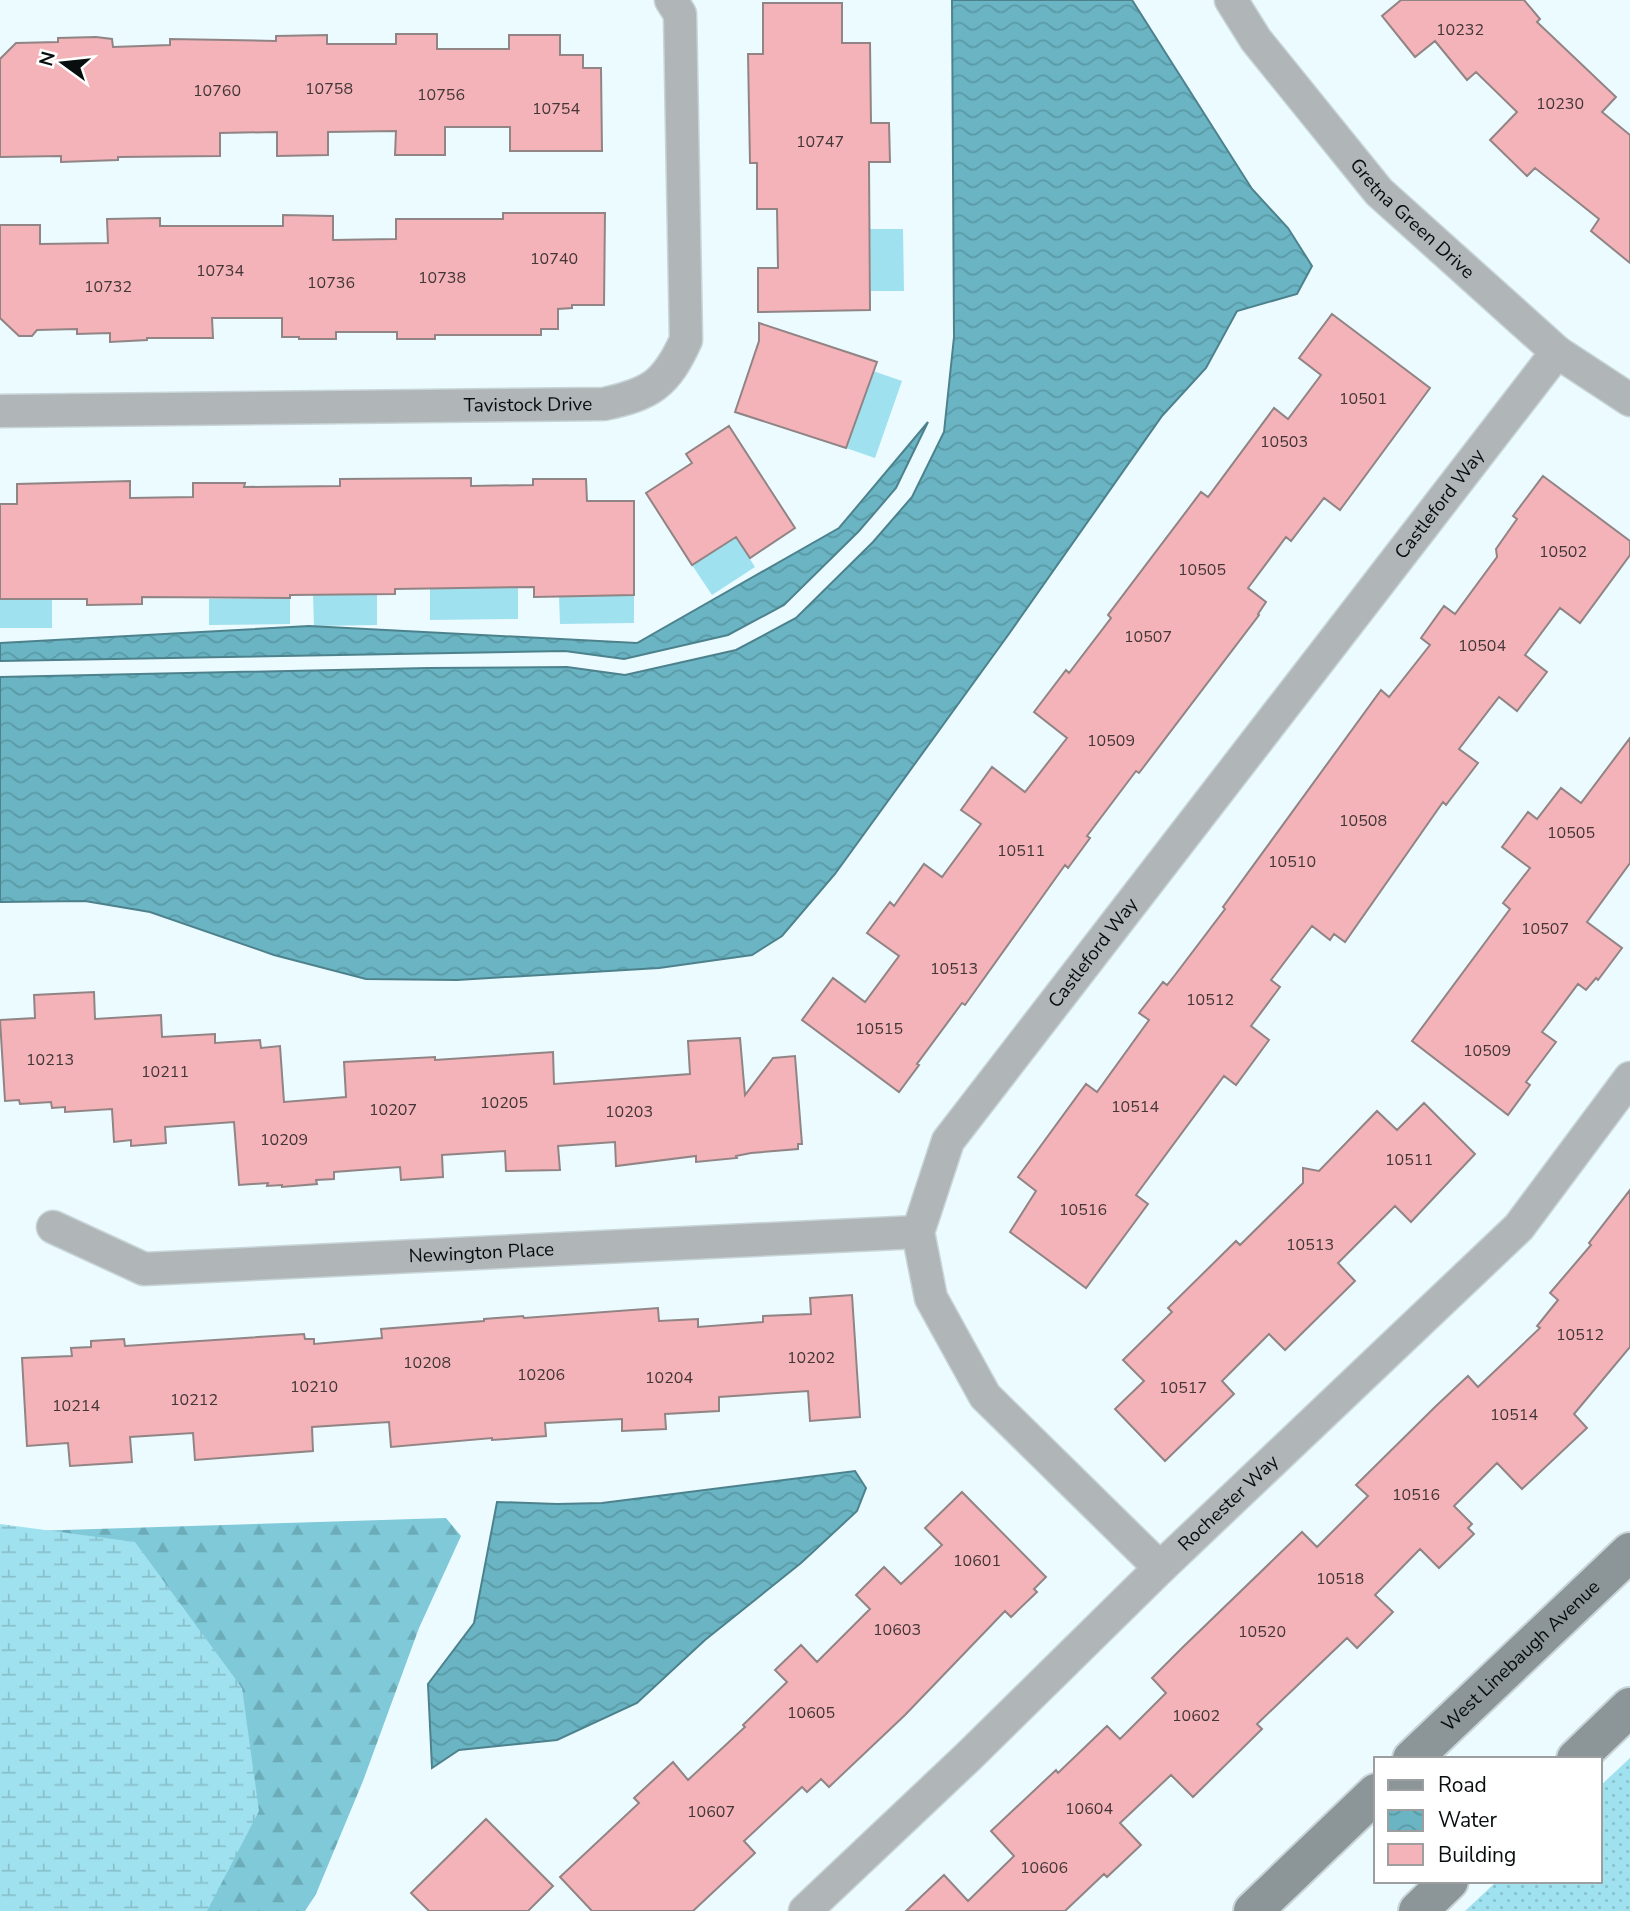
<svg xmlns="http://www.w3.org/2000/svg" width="1630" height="1911" font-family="'Nunito Sans',sans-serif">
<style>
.grass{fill:url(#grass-dots)}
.forest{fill:url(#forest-firs)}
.wetland{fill:url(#wetland-marsh)}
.pitch{fill:#a0e1ef}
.water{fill:url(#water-waves);stroke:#4d828d;stroke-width:2}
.building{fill:#f4b3b8;stroke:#918485;stroke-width:2}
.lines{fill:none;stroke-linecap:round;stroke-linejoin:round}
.minor-casing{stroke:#c8d5d8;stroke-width:35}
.secondary-casing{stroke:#c8d5d8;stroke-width:42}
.minor{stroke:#b0b6b7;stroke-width:32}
.secondary{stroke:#8c9698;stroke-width:38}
.labels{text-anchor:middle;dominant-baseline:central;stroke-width:7;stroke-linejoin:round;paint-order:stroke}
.number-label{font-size:16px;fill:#433638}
.street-label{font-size:19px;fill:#080d0e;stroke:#fff}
</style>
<defs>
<pattern id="grass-dots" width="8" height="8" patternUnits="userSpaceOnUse" patternTransform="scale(1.75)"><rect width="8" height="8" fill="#a0e1ef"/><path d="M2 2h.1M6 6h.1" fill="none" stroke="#88c0cc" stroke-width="1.8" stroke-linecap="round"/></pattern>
<pattern id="forest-firs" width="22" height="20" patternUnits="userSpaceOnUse" patternTransform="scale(1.75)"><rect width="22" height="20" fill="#7fc9d8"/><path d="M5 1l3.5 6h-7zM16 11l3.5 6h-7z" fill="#6cabb8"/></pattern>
<pattern id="wetland-marsh" width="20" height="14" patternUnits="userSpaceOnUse" patternTransform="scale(1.75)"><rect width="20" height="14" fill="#a0e1ef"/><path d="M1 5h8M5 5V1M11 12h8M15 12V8" fill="none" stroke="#88c0cc"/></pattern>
<pattern id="water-waves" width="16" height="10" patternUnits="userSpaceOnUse" patternTransform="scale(1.75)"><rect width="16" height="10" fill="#6ab4c3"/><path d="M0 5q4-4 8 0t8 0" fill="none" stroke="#5a9aa6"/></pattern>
</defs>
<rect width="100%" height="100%" fill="#ecfbff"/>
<path class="grass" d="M1630,1758V1911H1465L1497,1881H1600V1786Z"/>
<path class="forest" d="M446,1518L461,1536L419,1628L363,1781L316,1894L305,1911H0V1532Z"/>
<path class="wetland" d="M0,1524L135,1542L242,1688L259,1811L207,1911H0Z"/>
<path class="pitch" d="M870,229H903L904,291H871Z
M873,371L902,381L875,458L846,448Z
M736,537L755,567L712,595L692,565Z
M518,587V619L430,620V588Z
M313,595H377V625L314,626Z
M634,595V623L560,624L559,596Z
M290,598V624L209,625V599Z
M0,599L52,600V628H0Z"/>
<path class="water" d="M952,0H1132L1252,189L1288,228L1312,266L1297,294L1237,311L1206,368L1162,416L1006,638L835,874L782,936L752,955L659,968L457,980L366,979L274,955L150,912L85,901L0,902V677L428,668L567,667L625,675L736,650L796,618L873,542L912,497L944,432L954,337Z
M928,422L896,488L859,531L784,605L728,635L624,659L565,651L0,661V643L309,626L637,643L839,528Z
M855,1471L866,1488L857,1511L801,1563L705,1640L637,1703L557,1740L459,1750L432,1768L428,1684L474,1623L497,1502L557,1504L602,1503Z"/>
<path class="building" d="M1401,0H1524L1540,19L1537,22L1616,97L1602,112L1630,135V263L1591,231L1599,219L1535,168L1527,176L1490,140L1517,112L1476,72L1467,80L1435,41L1415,57L1382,16Z
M763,3H842V43H870L871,123H889L890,162H869L870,310L758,312V268H778L777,209H757V163H750L748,54H763Z
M396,34H437V49H509V35H560V55H583V68H601L602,151H510V127H445V155H395L396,131L328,132V155L277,156V132L220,133V156L118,157V160L61,162V156L0,157V59L16,43L58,42V38L96,37L112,39L113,47L170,45V39L276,41V36L327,35V44H396Z
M503,213H605L604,305H572V308L558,309V329H541V335H435V339H397V332H336V339H299V337H282V318H212L213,338H147V340L110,342V333L77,334V329L37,330L32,336H19L0,318V225H40V244L108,243L107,219L160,218V226H283V215L333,216V240L396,239V219H503Z
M1332,314L1430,388L1340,510L1324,498L1291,541L1286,537L1248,588L1266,602L1258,614L1259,615L1139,773L1136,771L1087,836L1090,838L1068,868L1065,865L965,1005L962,1003L917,1064L919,1065L899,1092L802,1020L833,978L865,1002L899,956L867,933L890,902L894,906L924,864L942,877L981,824L961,810L992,767L1025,792L1067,738L1034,712L1066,670L1069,673L1111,618L1108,615L1201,492L1208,497L1274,408L1288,419L1321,375L1299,358Z
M759,323L877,362L846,448L735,412L759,341Z
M729,426L795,528L750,558L736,537L692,565L646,493L692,463L686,454Z
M1543,476L1630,541V555L1580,623L1560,608L1525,655L1547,672L1517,711L1499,697L1459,749L1478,763L1446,805L1443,802L1345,942L1334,934L1330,940L1312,926L1271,980L1280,987L1251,1026L1269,1040L1236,1085L1224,1076L1136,1195L1148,1204L1086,1288L1010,1232L1036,1191L1018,1177L1086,1084L1097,1092L1149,1020L1139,1013L1163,982L1167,985L1175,975L1225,909L1223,907L1381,690L1389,697L1430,645L1421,638L1444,606L1455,614L1497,557L1496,549L1517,519L1513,516Z
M471,478V486L533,485V479H586L587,501H634V595L534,597V587L395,589V594L290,595V598L142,597V604L87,605V599H0V504H17V484L130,481V498L193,497V483H245L244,487L340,486V479Z
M1630,738V863L1587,922L1622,948L1598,980L1596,978L1586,990L1578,984L1542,1032L1556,1042L1526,1082L1530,1085L1508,1115L1412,1041L1510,909L1503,903L1530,868L1502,847L1528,812L1537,819L1561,788L1581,803Z
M94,992L95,1019L161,1015L162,1037L215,1034V1043L260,1040L261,1048L280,1046L284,1102L346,1097L344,1062L435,1057V1060L553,1052L554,1084L690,1074L688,1041L740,1038L745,1095L773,1058L795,1056L802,1144H798V1149L751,1153L736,1156L737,1158L696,1162V1156L616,1166L615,1142L558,1146L560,1170L506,1171L505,1151L442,1155L443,1177L401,1180L400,1167L334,1172V1179L316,1180L317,1184L282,1187V1185L267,1186L268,1183L239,1185L234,1122L165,1127L166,1143L131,1146V1140L114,1142L112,1109L65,1112V1107L52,1108L51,1102L20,1104L19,1100L5,1101L0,1020L35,1018L34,995Z
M1424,1103L1475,1154L1411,1222L1395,1206L1338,1263L1355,1281L1285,1350L1269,1334L1222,1381L1234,1394L1165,1461L1115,1409L1144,1381L1123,1360L1172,1312L1168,1308L1236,1241L1240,1245L1303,1183V1168L1319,1171L1377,1111L1397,1130Z
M1630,1190V1347L1574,1414L1587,1428L1522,1489L1497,1463L1454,1506L1472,1524L1468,1528L1474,1534L1439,1568L1420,1549L1375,1595L1393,1612L1357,1648L1347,1638L1257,1724L1262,1729L1193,1797L1171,1775L1120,1823L1141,1845L1107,1877L1104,1874L1065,1911H906L944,1875L968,1901L1014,1856L991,1831L1056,1770L1058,1773L1107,1726L1120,1739L1166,1693L1152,1678L1182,1648L1302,1532L1317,1547L1368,1496L1356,1485L1436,1406L1468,1376L1478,1387L1540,1328L1537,1326L1558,1300L1550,1293L1591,1245L1589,1243Z
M852,1295L860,1417L810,1421L808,1391L719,1397V1411L665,1414L666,1429L622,1431V1419L545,1423L546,1436L492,1440V1438L391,1447L389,1422L312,1427L313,1451L195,1460L193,1433L130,1437L132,1462L70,1466L68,1443L27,1446L22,1358L72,1356L71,1348L91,1347V1341L124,1339L125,1346L304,1334L305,1339H314V1344L382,1338L381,1329L484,1321V1319L523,1316L524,1318L658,1308L659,1321L698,1319V1327L763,1322V1316L811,1314L810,1298Z
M962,1492L1046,1577L1034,1589L1037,1592L1011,1617L1005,1611L905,1715L829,1787L821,1779L807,1792L802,1787L744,1841L755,1853L693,1911H592L560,1877L639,1803L634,1798L673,1762L688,1780L745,1727L743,1725L787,1682L775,1670L801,1645L817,1662L870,1609L856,1595L884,1567L901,1584L942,1545L925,1528Z
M486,1819L553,1886L528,1911H429L411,1893Z"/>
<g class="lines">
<g class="minor-casing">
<g id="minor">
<path id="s1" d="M1231,0L1256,40L1379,192L1557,352L1630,400"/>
<path id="s2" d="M0,411L604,404C651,394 666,384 686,340L680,14L671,0"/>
<path id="s3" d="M53,1227L144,1269L918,1232"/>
<path id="s4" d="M1160,1568L985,1396L931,1298L918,1232L948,1141L1557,352"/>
<path id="s5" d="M805,1911L969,1756L1160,1568L1519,1227L1630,1078"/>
</g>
</g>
<g class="secondary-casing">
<g id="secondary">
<path id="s6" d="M1412,1759L1630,1552"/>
<path d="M1576,1759L1630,1707"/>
<path d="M1253,1911L1376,1793"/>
<path d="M1418,1911L1449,1881"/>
</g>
</g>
<use href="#minor" class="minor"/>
<use href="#secondary" class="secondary"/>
</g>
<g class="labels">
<g class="number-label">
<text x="1460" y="30">10232</text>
<text x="329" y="89">10758</text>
<text x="217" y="91">10760</text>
<text x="441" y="95">10756</text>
<text x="1560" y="104">10230</text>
<text x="556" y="109">10754</text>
<text x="820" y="142">10747</text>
<text x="554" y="259">10740</text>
<text x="220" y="271">10734</text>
<text x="442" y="278">10738</text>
<text x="331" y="283">10736</text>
<text x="108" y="287">10732</text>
<text x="1363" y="399">10501</text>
<text x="1284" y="442">10503</text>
<text x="1563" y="552">10502</text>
<text x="1202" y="570">10505</text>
<text x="1148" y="637">10507</text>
<text x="1482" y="646">10504</text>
<text x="1111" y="741">10509</text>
<text x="1363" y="821">10508</text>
<text x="1571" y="833">10505</text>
<text x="1021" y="851">10511</text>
<text x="1292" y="862">10510</text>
<text x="1545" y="929">10507</text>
<text x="954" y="969">10513</text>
<text x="1210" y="1000">10512</text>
<text x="879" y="1029">10515</text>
<text x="1487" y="1051">10509</text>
<text x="50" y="1060">10213</text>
<text x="165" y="1072">10211</text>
<text x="504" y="1103">10205</text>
<text x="1135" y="1107">10514</text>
<text x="393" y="1110">10207</text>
<text x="629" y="1112">10203</text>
<text x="284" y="1140">10209</text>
<text x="1409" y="1160">10511</text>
<text x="1083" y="1210">10516</text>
<text x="1310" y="1245">10513</text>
<text x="1580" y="1335">10512</text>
<text x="811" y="1358">10202</text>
<text x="427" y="1363">10208</text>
<text x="541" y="1375">10206</text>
<text x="669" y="1378">10204</text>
<text x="314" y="1387">10210</text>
<text x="1183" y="1388">10517</text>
<text x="194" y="1400">10212</text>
<text x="76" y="1406">10214</text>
<text x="1514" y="1415">10514</text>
<text x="1416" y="1495">10516</text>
<text x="977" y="1561">10601</text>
<text x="1340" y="1579">10518</text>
<text x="897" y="1630">10603</text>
<text x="1262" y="1632">10520</text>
<text x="811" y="1713">10605</text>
<text x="1196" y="1716">10602</text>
<text x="1089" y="1809">10604</text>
<text x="711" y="1812">10607</text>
<text x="1044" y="1868">10606</text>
</g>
<g class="street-label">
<text stroke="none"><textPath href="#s1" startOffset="285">Gretna Green Drive</textPath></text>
<text stroke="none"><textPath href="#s2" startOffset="528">Tavistock Drive</textPath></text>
<text stroke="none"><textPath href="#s4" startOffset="1325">Castleford Way</textPath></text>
<text stroke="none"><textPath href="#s4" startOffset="758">Castleford Way</textPath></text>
<text stroke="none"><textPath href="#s3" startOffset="438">Newington Place</textPath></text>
<text stroke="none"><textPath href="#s5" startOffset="588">Rochester Way</textPath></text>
<text stroke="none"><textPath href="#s6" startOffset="150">West Linebaugh Avenue</textPath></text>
</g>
</g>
<rect x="1374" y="1757" width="228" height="126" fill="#ffffff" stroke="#9c9e9f" stroke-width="2"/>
<rect x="1388" y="1780" width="35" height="10" fill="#8c9698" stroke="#9c9e9f" stroke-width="2"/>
<text x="1438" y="1792" font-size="21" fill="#080d0e">Road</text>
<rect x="1388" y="1810" width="35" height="21" fill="url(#water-waves)" stroke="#9c9e9f" stroke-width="2"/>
<text x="1438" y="1827" font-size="21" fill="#080d0e">Water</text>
<rect x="1388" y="1844" width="35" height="21" fill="#f4b3b8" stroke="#9c9e9f" stroke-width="2"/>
<text x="1438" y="1862" font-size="21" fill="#080d0e">Building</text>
<g transform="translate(63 63) rotate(285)" stroke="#ffffff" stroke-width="5" paint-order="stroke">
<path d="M0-5L12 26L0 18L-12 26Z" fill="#080d0e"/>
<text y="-10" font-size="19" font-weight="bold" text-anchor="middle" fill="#080d0e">N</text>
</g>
</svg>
